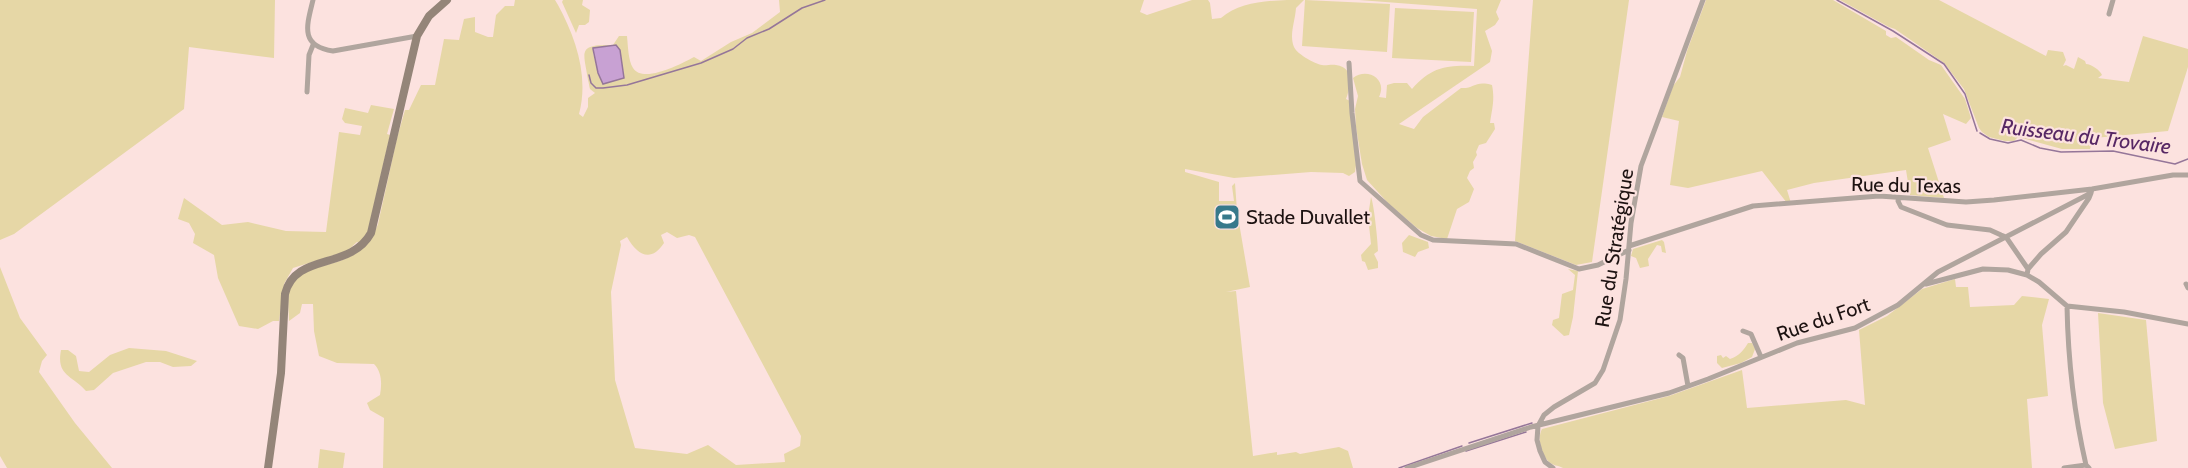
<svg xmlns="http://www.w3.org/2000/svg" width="2188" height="468" font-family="Cabin,sans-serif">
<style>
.green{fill:#e6d7a6;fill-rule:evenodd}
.water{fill:#c8a1d3;stroke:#957699;stroke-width:1.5}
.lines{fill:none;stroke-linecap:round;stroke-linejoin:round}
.stream{stroke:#957699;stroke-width:1.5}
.street{stroke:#b0a59e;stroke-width:5}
.secondary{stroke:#948579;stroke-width:8}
.labels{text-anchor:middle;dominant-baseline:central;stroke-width:4.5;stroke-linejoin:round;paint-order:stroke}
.street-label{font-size:20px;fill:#1d1211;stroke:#fce2df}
.poi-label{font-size:20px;fill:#1d1211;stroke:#fce2df;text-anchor:start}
.water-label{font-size:21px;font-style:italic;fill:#572764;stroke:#fce2df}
</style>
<rect width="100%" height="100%" fill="#fce2df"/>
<path class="green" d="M0,0H275L274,58L189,47L184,109L14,234L0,240Z
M515,0H555L558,5C576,38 589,77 579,114L583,117L588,107V98L595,93L590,89C589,86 589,83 588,80C584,52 576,44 613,45L619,36H627C628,45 628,60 633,68C643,84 681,64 694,57L701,61L731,42L752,33L780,12L779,0H1144L1140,12L1147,15L1192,0H1208L1210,3L1212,19L1221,18C1242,0 1275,0 1304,0L1296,8C1295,22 1289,35 1294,47C1297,54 1315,64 1322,65C1326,66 1331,64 1336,65C1354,67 1351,86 1346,99L1350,101L1356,165L1355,172L1349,176L1343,173L1311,172L1234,178L1185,169V172L1219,182V201H1234L1232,186L1235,183L1237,211L1250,287L1226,292L1236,291L1253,456L1277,452V455L1296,452L1300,454L1339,447L1348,451L1353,468H383L384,418L370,410L367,403L380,395C382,384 382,372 374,364L337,363L319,356L314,331L313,304H302L300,313L289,321C289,310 286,293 292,283C308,257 359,275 378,224L397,138L405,110H409L421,85H435L444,39L459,40L464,19L475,17V32L488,37H493L496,15L505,6H514ZM616,45L624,73H598L593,53V48ZM667,232L677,238L689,235L695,237L801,436L800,446L784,454L785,462L736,465L708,445L687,454L635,448L615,380L611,292L621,245L620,241L627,237C637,255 651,263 664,243L661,235Z
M563,0H583L582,5L590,10L589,22L585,25H579L576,33L562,2Z
M1305,0L1390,4L1387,52L1302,46Z
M1359,0H1501L1496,12L1499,19L1495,25L1485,31L1492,51L1490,62L1399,124L1414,129L1423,117L1461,88C1474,89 1475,80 1492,85C1495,100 1492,109 1490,123H1494L1495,129L1486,143L1479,145L1476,152L1477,155L1473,162L1474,168L1470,171L1467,178L1474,189L1469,202L1457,209L1447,239L1431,236L1417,228L1388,203L1367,180L1362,164L1356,127L1355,109L1358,96L1353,78C1367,67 1388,79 1379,97L1386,98L1387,85L1394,83H1407L1412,89C1431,67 1447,65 1474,66L1477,9Z
M1533,0H1629L1592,262L1576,265L1515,241Z
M1706,0H1833L1886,31V35L1891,38L1896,37L1929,60L1941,65L1965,99L1971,118L1966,124L1943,114L1951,140L1928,148L1944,198L1910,195L1906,170L1814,183L1787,190L1791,203H1787L1762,171L1688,188L1670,185L1679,121L1662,117L1673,86L1680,77L1687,51Z
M1840,0H1939L2044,55L2046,56L2048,50L2063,52L2066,60L2063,66L2066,65L2074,69L2078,57L2085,61L2086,64C2091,64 2100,70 2102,75L2098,78L2129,82L2143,36L2188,49V67L2168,131L2094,138L2090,149H2062L2018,137L2014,141H2005L1989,137L1982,132L1979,128L1964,89L1944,63L1895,29L1889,27Z
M1395,8L1474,12L1471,62L1392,58Z
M371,105L394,109L387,134L390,135L368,231L360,243L357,242L347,251L293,268L284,284L279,321H273L258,329L239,326L218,278L214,255L193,243L195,234L189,223L178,219L184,198L222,225L248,222L286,231L326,232L339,132L360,135L362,126L345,123L342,119L345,108L368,113Z
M1371,197C1374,204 1378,243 1378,251L1374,254L1378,262V268L1368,270L1365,262L1362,261L1361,255L1371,244L1368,216Z
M1409,235L1428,242L1429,248L1418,252L1415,257L1403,252L1402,243Z
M1662,240L1664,242L1666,253L1662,252L1661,246L1657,245L1648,259L1649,266L1640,268L1636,258L1631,256L1633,249Z
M0,267L20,318L47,355L42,361L39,372L75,423L112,468H7L0,456Z
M1568,269L1578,271L1573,317L1569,335L1564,336L1552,325L1553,320L1559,318L1562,294L1573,290L1575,275Z
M1955,279L1956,287H1968L1970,307L2014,305L2022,296L2049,299L2042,325L2048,396L2027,399L2032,468H1563C1557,465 1554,466 1549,462C1541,454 1537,438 1542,429L1669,396L1742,370L1747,408L1846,400L1865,405L1859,330L1887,316L1922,289Z
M2098,313L2146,320L2157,441L2115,449L2103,403Z
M1748,343H1752L1755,349L1752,357L1741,363L1722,368L1717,363V356L1721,355L1723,358L1726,356L1730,359C1739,356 1744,350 1748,343Z
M129,348L166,351L197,361L191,366L173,367L160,362H146L113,373L94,390L86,391C72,375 56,376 61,350H68L76,356L79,371L89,372L110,355Z
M320,449L345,453L343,468H318Z"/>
<path class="water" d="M616,45L620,50L624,78L603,84L598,73L593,49V48Z"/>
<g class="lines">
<path class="stream" d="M1837,0L1893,31L1944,64L1965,94L1977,131
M589,75L591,83L596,88H603L627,85L701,63L733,49L747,38L769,29L802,8L825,0
M1980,133L1990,139L2008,143L2021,140L2040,148L2061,152L2113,151L2175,164L2188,159
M1469,443L1532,423
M1466,451L1526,432
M1399,468L1462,446"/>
<path class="street" d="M313,0C307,25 299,46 333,51L417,36
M2109,14L2113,0
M1349,63L1352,113L1360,181L1421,235L1433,240L1516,244L1579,269L1598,265L1629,250
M307,92L309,55L313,45
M1899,198L1898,201L1901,207L1947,225L1990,230L2001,235L2006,237L2028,269L2027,275
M1629,246L1753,206L1879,196L1966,202L1994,200L2092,189L2173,175H2188
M2028,269L2041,254L2066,232L2089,198L2091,193
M1926,284L1983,269L2008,270L2027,275L2039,282L2067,306L2124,312L2188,324
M2186,284L2188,288
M2067,306C2068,360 2074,413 2086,465L2089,468
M1743,331L1751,334L1761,357
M1679,355L1683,358L1688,386
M1407,468L1531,427L1669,393L1708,379L1797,343L1855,328L1898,305L1938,272L2091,193L2092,189
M1553,468L1545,462L1540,451L1537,440L1538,426L1544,415L1554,407L1595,383L1603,370L1620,320L1626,279L1631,223L1641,166L1703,0
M2064,468L2086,465"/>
<path class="secondary" d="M268,468L281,373L285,294C295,252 350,271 371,233L417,36L429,16L447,0"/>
</g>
<defs>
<g id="stadium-square" transform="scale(1.35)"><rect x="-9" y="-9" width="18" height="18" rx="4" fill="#37798b" stroke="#fce2df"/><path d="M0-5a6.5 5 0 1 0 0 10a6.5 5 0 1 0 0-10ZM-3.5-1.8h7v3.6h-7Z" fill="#fff"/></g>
</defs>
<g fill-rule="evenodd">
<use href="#stadium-square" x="1227" y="217"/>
</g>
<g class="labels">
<g class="street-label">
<text transform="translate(1906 185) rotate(1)">Rue du Texas</text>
<text transform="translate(1614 248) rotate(-81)">Rue du Stratégique</text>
<text transform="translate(1823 319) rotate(-19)">Rue du Fort</text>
</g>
<g class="poi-label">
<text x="1246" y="217">Stade Duvallet</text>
</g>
<g class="water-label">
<text transform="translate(2086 136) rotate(7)">Ruisseau du Trovaire</text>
</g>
</g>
</svg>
